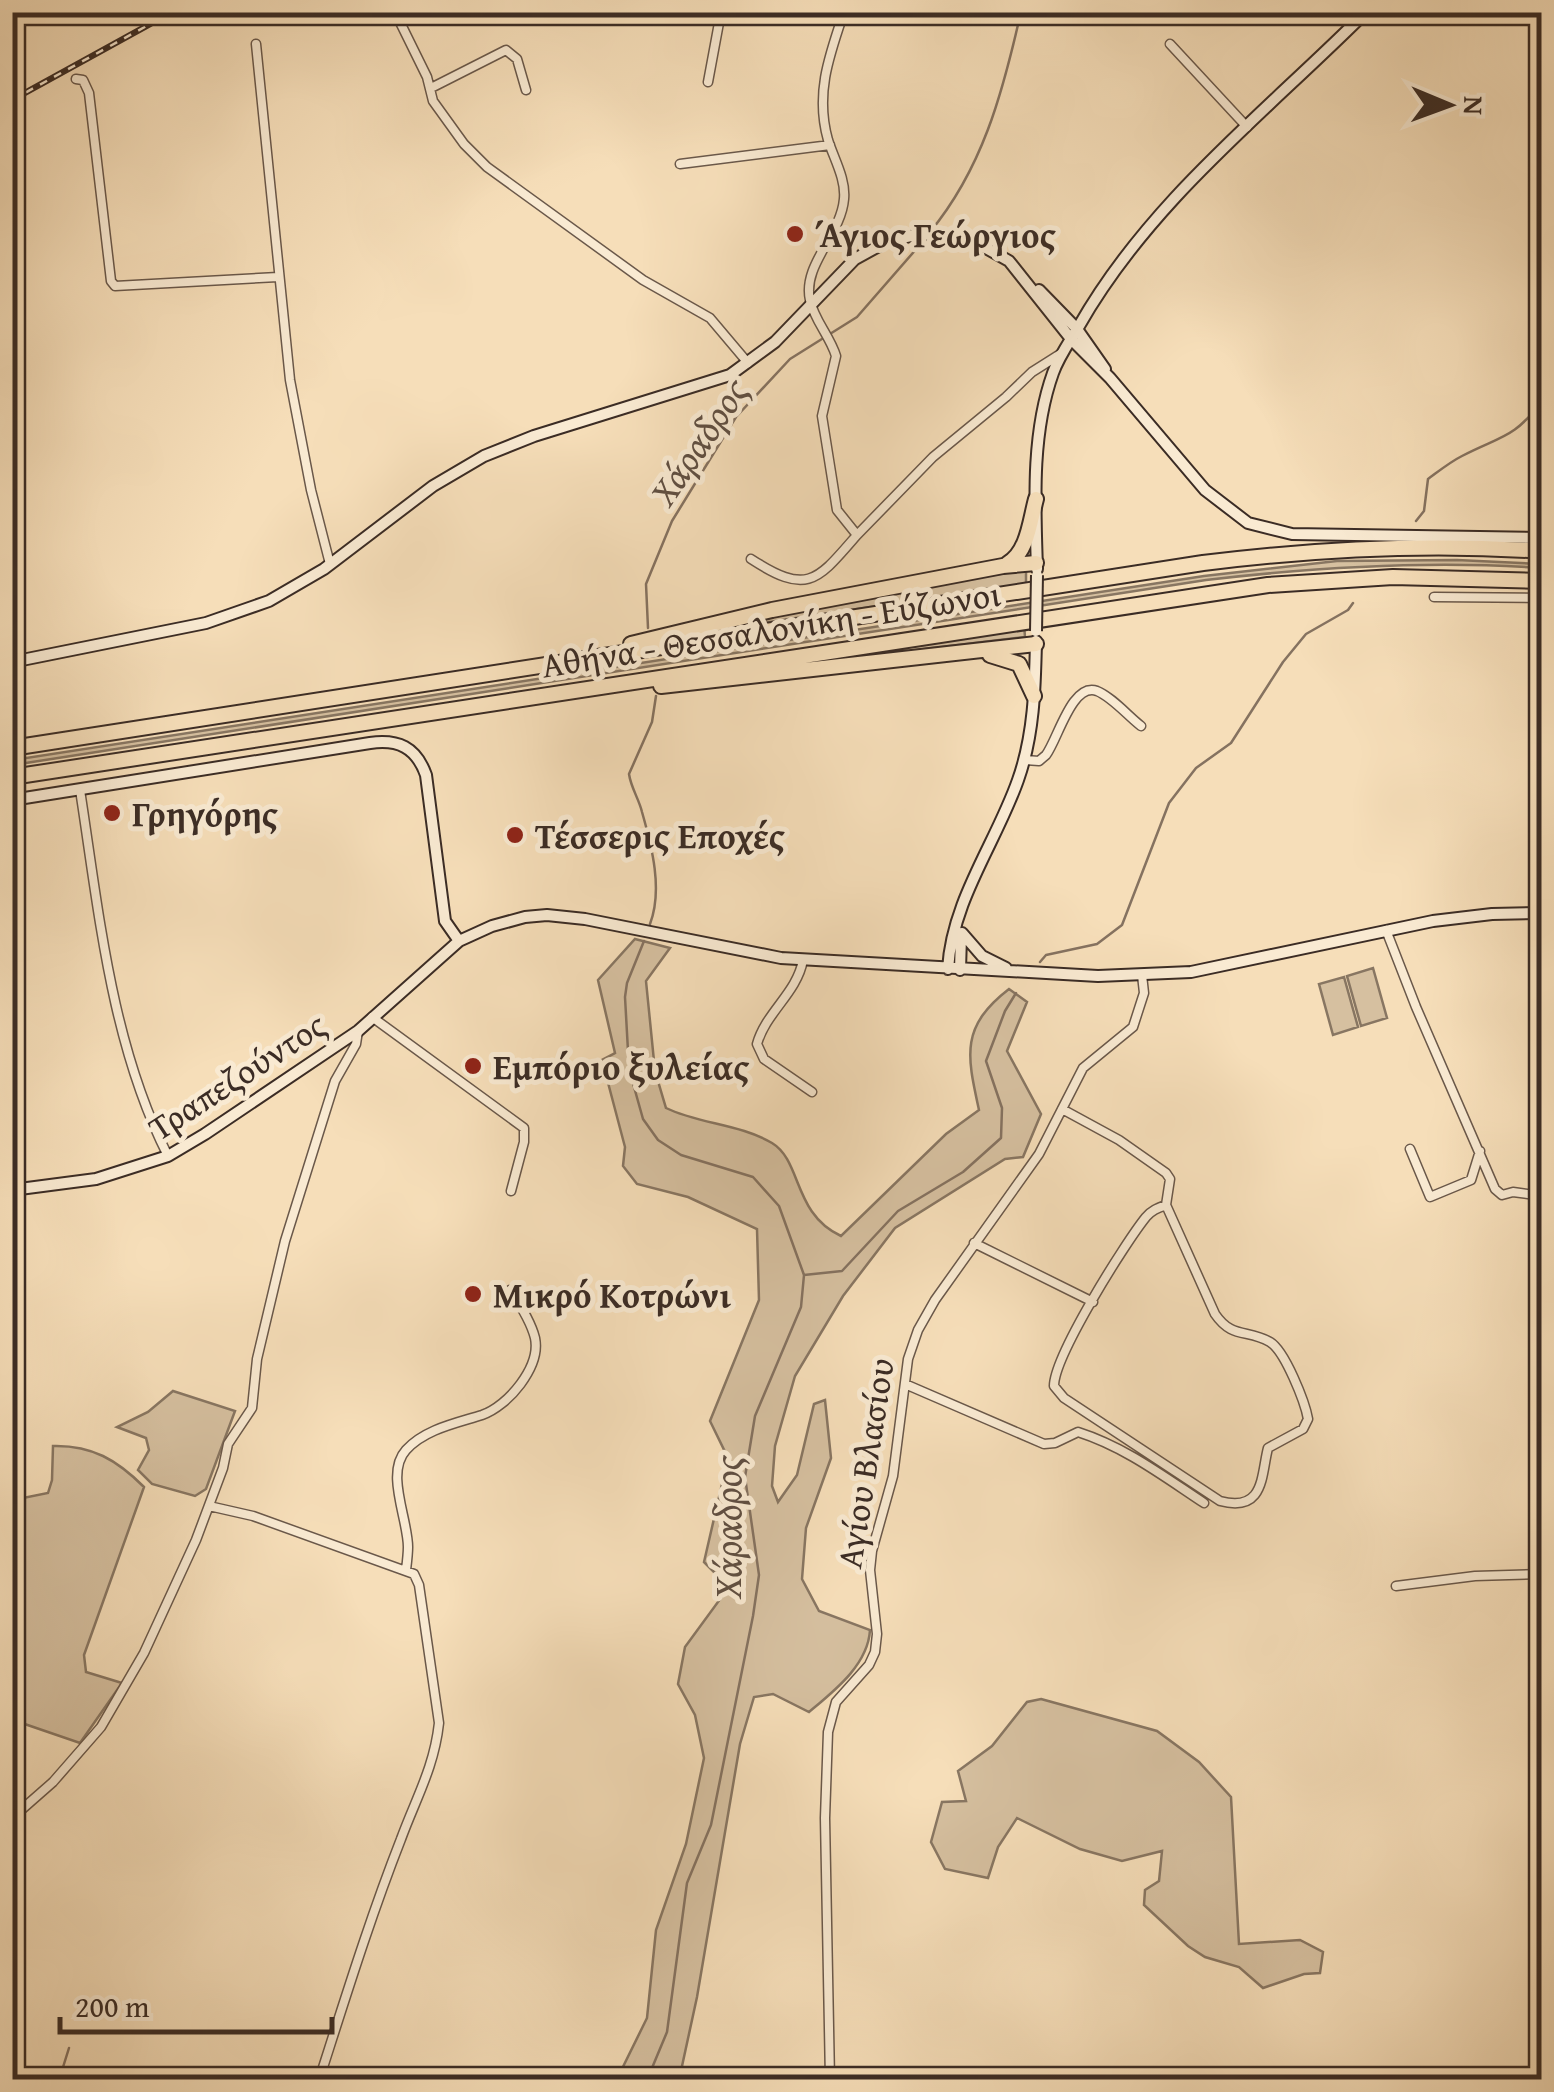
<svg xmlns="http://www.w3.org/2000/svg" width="1554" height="2092" font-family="'Gentium Book Plus',serif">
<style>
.green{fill:#d6c0a0;stroke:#887662;stroke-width:2.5}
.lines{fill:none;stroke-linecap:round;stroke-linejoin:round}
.stream{stroke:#857260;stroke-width:2.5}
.street-casing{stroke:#6a584a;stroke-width:11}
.secondary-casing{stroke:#3b2c25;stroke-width:14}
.highway-casing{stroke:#3b2c25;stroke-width:18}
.street{stroke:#f9ead2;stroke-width:8}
.secondary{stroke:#f9ead2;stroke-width:10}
.highway{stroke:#f6deb9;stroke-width:14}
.rail-casing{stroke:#3b2c25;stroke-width:6}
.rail{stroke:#f9ead2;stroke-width:2.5;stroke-dasharray:8;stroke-linecap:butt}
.secondary-bridge-casing{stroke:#3b2c25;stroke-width:14;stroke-linecap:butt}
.secondary-bridge{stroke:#f9ead2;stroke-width:10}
.poi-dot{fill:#8f2418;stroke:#f9ead2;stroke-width:4}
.labels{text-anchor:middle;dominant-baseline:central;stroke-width:10;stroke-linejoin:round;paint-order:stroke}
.poi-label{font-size:35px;font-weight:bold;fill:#3b2c25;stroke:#f9ead2;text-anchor:start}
.street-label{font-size:35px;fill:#3b2c25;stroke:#f9ead2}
.water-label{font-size:38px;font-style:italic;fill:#604f42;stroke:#f9ead2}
</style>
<rect width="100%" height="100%" fill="#f6deb9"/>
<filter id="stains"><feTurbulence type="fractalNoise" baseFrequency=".002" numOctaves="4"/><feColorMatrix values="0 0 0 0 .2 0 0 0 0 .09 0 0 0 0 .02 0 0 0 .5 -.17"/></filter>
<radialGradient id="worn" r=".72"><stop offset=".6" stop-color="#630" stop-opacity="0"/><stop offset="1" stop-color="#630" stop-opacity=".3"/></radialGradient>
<path class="green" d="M1457,560L1541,564V568C1429,560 1317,567 1206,580L13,765V760L1204,576L1337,561Z
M1018,571L1026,572V584L681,635L876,594Z
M1024,624L1025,637L699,676Z
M635,939L670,948L646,981L655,1071L666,1108C699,1124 740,1124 772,1143C802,1161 793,1214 841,1236L946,1134L979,1110C967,1055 960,1027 1009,989L1027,1002L1007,1051L1041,1114L1023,1157L1005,1159L895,1228L843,1296L795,1376L775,1446L772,1486L778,1502L797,1475L814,1404L825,1400L831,1458L806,1528L802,1579L819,1611L870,1630C868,1665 834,1691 809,1712L773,1694L754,1697L740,1744L697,1997L679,2080L617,2079L647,2018L656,1930L686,1844L704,1758L695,1715L678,1684L685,1647L729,1587L704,1562L728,1458L710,1421L759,1300L757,1229L688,1197L637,1184L623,1166L625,1147L602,1060L615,1053L598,980Z
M1373,968L1387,1018L1361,1026L1347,976Z
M1344,977L1358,1027L1333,1035L1319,984Z
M173,1391L235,1411L206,1489L195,1496L152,1484L138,1470L149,1450L146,1438L117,1427L148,1412Z
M53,1446C92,1445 117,1460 144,1487L84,1655L86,1672L122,1683L80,1743L13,1720V1500L48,1493L52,1480Z
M1041,1699L1157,1731L1199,1762L1231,1797L1239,1944L1300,1940L1323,1952L1320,1973L1304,1974L1263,1988L1239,1967L1205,1957L1188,1946L1144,1905L1145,1890L1159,1881L1162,1851L1122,1861L1080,1849L1017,1818L998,1847L988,1878L945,1869L931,1842L942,1802L966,1801L958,1771L992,1746L1027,1702Z"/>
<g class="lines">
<path class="stream" d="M930,232C982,169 1002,95 1020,16L1026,12
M1416,521L1424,511L1428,479C1439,471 1450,462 1462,456C1500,436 1514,439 1542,401
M648,628L646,584L672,521L736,417L790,359L857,317L925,239
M650,924C663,890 652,847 642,812C639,799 631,788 629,774L652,722L656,696
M644,941L627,983L625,997L629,1069L643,1119L658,1140L681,1155L753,1177L779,1206L804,1275L801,1307L755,1416L745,1477L759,1575L753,1616L711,1825L687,1883L667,2032L647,2080
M1040,962L1046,955L1097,944L1122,925L1169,803L1196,768L1231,743L1283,662L1306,634L1348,610L1353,603
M804,1275L842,1271L898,1211L963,1172L1001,1138L1002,1108L986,1061L1005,1011L1016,993
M59,2080L69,2048"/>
<g class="street-casing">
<path id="street" d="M395,12L427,77L433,101L464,144L487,167L643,280L710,318L748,363
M844,12C829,56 815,94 828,140C834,159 846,179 844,199C841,235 802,265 810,300C814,320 830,336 836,356L822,416L837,510L857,535L933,457L1006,397L1032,372L1062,353
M256,44L290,380L311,490L330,564
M1170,44L1247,127
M76,79L83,80L89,93L111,281L115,286L278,277
M708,82L721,12
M431,88L506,50L517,59L526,90
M680,164L830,145
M751,559C808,596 817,581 857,535
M1434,597L1542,598
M1025,760L1039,761L1046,755C1058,739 1072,682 1097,691C1112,697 1128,716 1141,726
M80,790C99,912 111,1044 168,1156
M1386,930L1416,1007L1495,1189L1502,1195L1513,1192L1542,1196
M803,960C797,993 766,1012 757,1044L764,1059L812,1092
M372,1017L524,1128V1142L511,1191
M1062,1109L1119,1140L1166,1173L1170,1179L1166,1205L1215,1314C1232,1339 1247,1329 1270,1342C1285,1351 1305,1402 1308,1419L1303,1429L1268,1448C1261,1475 1265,1513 1220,1501L1064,1398L1054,1386C1054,1356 1125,1243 1146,1217C1152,1210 1158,1208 1166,1205
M1410,1149L1430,1197L1471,1180L1480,1151
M974,1243L1093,1302
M905,1384L1044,1444L1055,1443L1078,1432C1125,1447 1163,1476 1204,1503
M209,1506L253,1516L414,1574L419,1585L439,1723C434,1768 416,1798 401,1839C370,1918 345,1999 319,2080
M406,1570C407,1562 408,1554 408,1547C408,1519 385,1473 406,1450C425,1429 457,1423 482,1415C508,1406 541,1367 535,1338C531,1322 519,1303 510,1290
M1396,1586L1475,1576L1542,1574
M12,1818L53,1782L101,1727L144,1653L196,1540L223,1468L228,1444L252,1408L257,1359L285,1241L335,1081L356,1044L358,1031
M830,2080L825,1818L828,1732L836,1702L869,1665L875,1652L877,1634L870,1570L872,1551L893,1476L908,1359L918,1330L935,1300L1039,1154L1083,1068L1133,1027L1144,993L1142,975"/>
</g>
<g class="secondary-casing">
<path id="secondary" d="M1039,290L1077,329L1105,369
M1037,569C1035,505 1031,434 1053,373C1059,356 1070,341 1079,326C1150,201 1265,113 1366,12
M12,662L206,623L269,601L324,569L433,486L484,456L534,436L730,375L775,342L855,259L888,241L920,234L968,238L1009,261L1071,339L1110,378L1205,490L1248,523L1292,534L1542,538
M12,800L370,743C398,739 416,747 426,775L445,921L459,941
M962,933L982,956L1006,968
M948,969C952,900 996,843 1018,780C1034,735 1035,688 1036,641
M960,970L961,936
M12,1190L96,1179L168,1156L205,1134L358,1031L459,941L492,926L525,917L547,915L585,919L781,958L1098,976L1191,972L1433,921L1492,914L1542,913"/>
</g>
<g class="highway-casing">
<path id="highway" d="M1007,564C1028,552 1030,521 1036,499
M631,644L772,610L1003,566L1036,563
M990,655L1019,664L1034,696
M661,686L1036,644
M12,748L1203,563C1315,549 1428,543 1542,551
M12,777L1268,585L1393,577L1542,581"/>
</g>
<use href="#street" class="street"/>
<use href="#secondary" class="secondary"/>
<use href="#highway" class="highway"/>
<g class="rail-casing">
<path id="rail" d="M12,100L172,12"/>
</g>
<use href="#rail" class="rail"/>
<g class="secondary-bridge-casing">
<path id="secondary-bridge" d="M1036,631L1037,575"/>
</g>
<use href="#secondary-bridge" class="secondary-bridge"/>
</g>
<g class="poi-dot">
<circle cx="795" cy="234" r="10"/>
<circle cx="112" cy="813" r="10"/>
<circle cx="515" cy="835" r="10"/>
<circle cx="473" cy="1066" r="10"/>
<circle cx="473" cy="1294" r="10"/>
</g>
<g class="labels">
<g class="poi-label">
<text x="815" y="234">Άγιος Γεώργιος</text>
<text x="132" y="813">Γρηγόρης</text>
<text x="535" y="835">Τέσσερις Εποχές</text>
<text x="493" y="1066">Εμπόριο ξυλείας</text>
<text x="493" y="1294">Μικρό Κοτρώνι</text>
</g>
<g class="street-label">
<text transform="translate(771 629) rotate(-9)">Αθήνα - Θεσσαλονίκη - Εύζωνοι</text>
<text transform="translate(237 1076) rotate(-33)">Τραπεζούντος</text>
<text transform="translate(865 1463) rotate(-81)">Αγίου Βλασίου</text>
</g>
<g class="water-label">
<text transform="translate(698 441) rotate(-56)">Χάραδρος</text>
<text transform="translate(727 1527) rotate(-90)">Χάραδρος</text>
</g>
</g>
<rect width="1554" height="2092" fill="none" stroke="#f6deb9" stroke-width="50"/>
<rect x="15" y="15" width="1524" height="2062" fill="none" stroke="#3b2c25" stroke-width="5"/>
<rect x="25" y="25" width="1504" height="2042" fill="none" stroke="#3b2c25" stroke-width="2.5"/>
<g transform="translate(1449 105) rotate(91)" stroke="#f9ead2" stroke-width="8" paint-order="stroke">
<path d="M0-8L18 38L0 25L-18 38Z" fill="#3b2c25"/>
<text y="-15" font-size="28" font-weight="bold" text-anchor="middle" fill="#3b2c25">N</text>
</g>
<path d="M60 2017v15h272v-15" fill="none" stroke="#3b2c25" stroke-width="5"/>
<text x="75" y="2017" font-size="30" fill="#3b2c25" stroke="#f9ead2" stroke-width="8" paint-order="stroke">200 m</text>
<rect width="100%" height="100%" filter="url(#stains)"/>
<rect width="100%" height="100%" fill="url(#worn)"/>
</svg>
